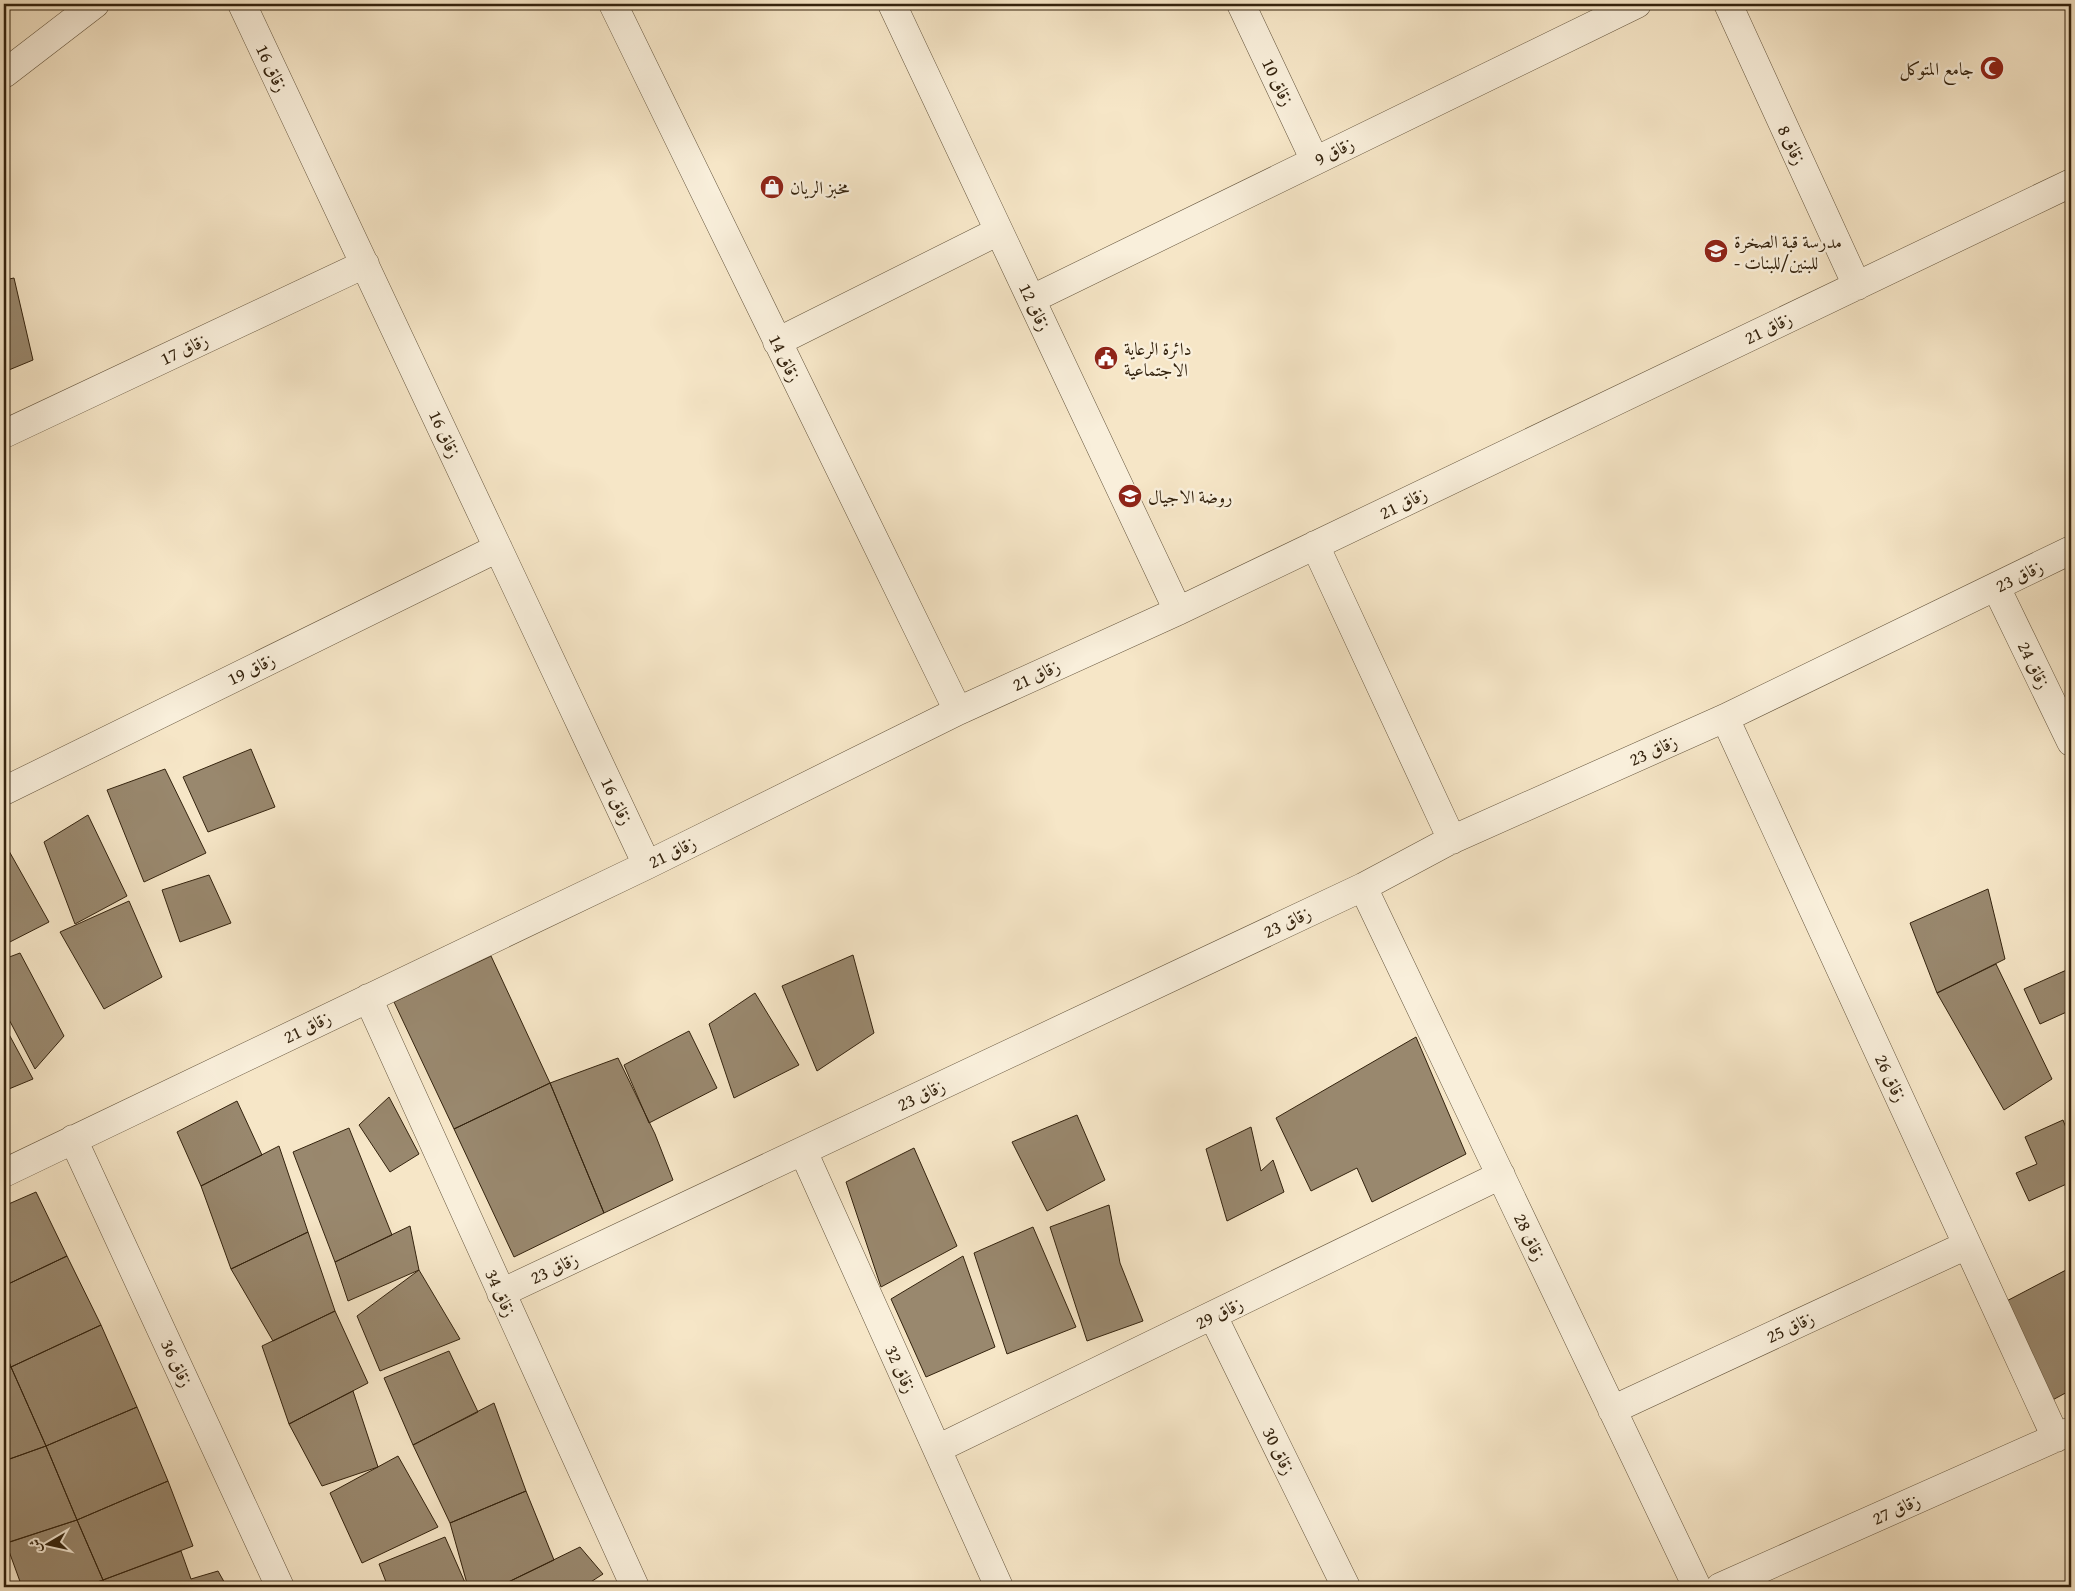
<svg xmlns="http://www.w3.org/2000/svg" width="2075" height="1591" font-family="'Gentium Book Plus',Amiri,serif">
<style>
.building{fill:#99886e;stroke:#34230e}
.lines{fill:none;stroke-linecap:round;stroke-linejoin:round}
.street-casing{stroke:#64543c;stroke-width:29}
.street{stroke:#f9efdb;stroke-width:28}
.labels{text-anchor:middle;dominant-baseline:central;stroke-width:5;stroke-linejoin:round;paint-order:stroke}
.street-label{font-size:18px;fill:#34230e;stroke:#f9efdb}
.poi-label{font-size:18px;fill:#34230e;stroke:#f9efdb;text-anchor:start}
</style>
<rect width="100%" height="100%" fill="#f6e6c7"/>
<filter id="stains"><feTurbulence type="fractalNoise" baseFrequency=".004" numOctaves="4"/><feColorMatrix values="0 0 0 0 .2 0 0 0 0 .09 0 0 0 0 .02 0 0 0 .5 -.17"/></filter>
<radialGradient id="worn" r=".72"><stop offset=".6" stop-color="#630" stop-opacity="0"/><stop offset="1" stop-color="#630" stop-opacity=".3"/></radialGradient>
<path class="building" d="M14,278L33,360L4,372V280Z
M251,749L275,807L208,832L183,777Z
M165,769L206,853L144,882L107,790Z
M88,815L127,896L75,924L44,842Z
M9,851L49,922L4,945V854Z
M209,875L231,923L180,942L162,890Z
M1988,889L2005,959L1937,993L1910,923Z
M129,901L162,977L104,1009L60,932Z
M20,953L64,1036L35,1069L4,1010V959Z
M853,955L874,1033L817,1071L782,986Z
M491,956L550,1083L454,1129L394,1002Z
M1996,964L2052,1079L2004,1110L1937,993Z
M2071,968V1010L2040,1024L2024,989Z
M755,993L799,1065L734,1098L709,1024Z
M4,1025L33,1079L4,1091Z
M689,1031L717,1088L649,1123L624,1065Z
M1416,1037L1466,1154L1372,1202L1357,1168L1311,1191L1276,1118Z
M618,1058L655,1134L673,1180L604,1213L550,1083Z
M550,1083L604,1213L514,1257L454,1129Z
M389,1097L419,1154L390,1172L359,1125Z
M237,1101L262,1155L201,1186L177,1132Z
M1077,1115L1105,1180L1047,1211L1012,1142Z
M2063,1120L2071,1140V1182L2029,1201L2016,1173L2037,1164L2025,1137Z
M1251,1127L1261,1171L1273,1160L1284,1192L1227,1221L1206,1149Z
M349,1128L392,1235L335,1262L293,1152Z
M279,1146L308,1232L231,1269L201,1186Z
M914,1148L957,1246L881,1287L846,1182Z
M36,1192L67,1256L4,1286V1206Z
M1109,1205L1120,1263L1143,1321L1087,1341L1050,1227Z
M410,1226L419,1270L348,1301L335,1262Z
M1033,1227L1076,1327L1007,1354L974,1253Z
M308,1232L335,1311L273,1341L231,1269Z
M67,1256L101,1325L11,1367L4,1349V1286Z
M963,1256L995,1347L926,1377L891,1299Z
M419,1270L460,1339L380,1371L357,1316Z
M2066,1270L2071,1280V1390L2047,1403L1997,1306Z
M335,1311L368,1383L289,1424L262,1346Z
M101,1325L137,1407L46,1446L11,1367Z
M4,1349L11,1367L4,1370Z
M449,1351L478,1412L413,1445L384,1378Z
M11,1367L46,1446L4,1461V1370Z
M353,1391L378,1467L322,1486L289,1424Z
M494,1403L526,1491L450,1523L413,1445Z
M137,1407L168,1481L77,1520L46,1446Z
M46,1446L77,1520L4,1544V1461Z
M398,1456L438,1527L362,1563L330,1493Z
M168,1481L193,1546L103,1580L77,1520Z
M526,1491L554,1560L498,1587H468L450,1523Z
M77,1520L103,1580L83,1587H22L6,1543Z
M445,1537L467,1587H388L379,1564Z
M580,1547L603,1574L583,1587H498Z
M181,1551L191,1579L218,1571L227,1587H107L103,1580Z
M103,1580L107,1587H83Z"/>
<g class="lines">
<g class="street-casing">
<path id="street" d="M242,4L647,865
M613,4L958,711
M892,4L1178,611
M1241,4L1315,161
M1728,4L1857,286
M4,74L95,4
M1032,299L1637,4
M777,342L999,231
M4,434L365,264
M1315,545L1452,840
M1996,587L2071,742
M1725,718L2056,1438
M4,791L498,548
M1363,887L1697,1587
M368,998L635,1587
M73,1139L280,1587
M803,1151L999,1587
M4,1173L647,865L958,711L1178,611L2071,183
M501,1293L1363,887L1449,841L1725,718L2071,550
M1213,1316L1346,1587
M1612,1410L1967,1245
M937,1449L1501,1175
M1720,1587L2071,1431"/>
</g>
<use href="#street" class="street"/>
</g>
<defs>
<g id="mosque-disc" transform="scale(1.25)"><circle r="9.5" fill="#8f2418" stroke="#f9efdb"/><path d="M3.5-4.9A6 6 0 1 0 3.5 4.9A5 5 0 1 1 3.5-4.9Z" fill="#fff"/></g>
<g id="shop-disc" transform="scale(1.25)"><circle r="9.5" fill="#8f2418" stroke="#f9efdb"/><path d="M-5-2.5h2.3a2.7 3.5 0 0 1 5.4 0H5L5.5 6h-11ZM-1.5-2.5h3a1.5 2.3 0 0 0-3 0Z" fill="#fff"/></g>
<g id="school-disc" transform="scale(1.25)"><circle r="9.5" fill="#8f2418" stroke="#f9efdb"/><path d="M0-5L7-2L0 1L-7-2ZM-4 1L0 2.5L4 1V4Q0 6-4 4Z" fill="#fff"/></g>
<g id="civic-disc" transform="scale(1.25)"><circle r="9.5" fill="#8f2418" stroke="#f9efdb"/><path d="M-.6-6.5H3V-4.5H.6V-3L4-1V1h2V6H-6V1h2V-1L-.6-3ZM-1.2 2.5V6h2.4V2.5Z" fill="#fff"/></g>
</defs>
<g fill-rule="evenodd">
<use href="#mosque-disc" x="1992" y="68"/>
<use href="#shop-disc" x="772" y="187"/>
<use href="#school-disc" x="1716" y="251"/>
<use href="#civic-disc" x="1106" y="358"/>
<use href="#school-disc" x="1130" y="496"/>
</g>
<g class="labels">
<g class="street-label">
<text transform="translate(272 68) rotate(65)">زقاق 16</text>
<text transform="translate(1278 82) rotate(65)">زقاق 10</text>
<text transform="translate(1792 145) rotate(65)">زقاق 8</text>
<text transform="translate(1334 151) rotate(-26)">زقاق 9</text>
<text transform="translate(1035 307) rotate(65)">زقاق 12</text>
<text transform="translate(1768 328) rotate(-26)">زقاق 21</text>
<text transform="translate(184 349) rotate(-25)">زقاق 17</text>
<text transform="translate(785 358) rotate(64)">زقاق 14</text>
<text transform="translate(445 434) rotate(65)">زقاق 16</text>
<text transform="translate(1403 503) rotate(-26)">زقاق 21</text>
<text transform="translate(2019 576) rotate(-26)">زقاق 23</text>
<text transform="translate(2034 665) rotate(64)">زقاق 24</text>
<text transform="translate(251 669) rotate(-26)">زقاق 19</text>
<text transform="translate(1036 675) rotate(-25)">زقاق 21</text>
<text transform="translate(1653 750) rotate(-24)">زقاق 23</text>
<text transform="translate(617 801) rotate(65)">زقاق 16</text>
<text transform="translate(672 852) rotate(-26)">زقاق 21</text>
<text transform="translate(1287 922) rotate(-25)">زقاق 23</text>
<text transform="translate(307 1027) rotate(-26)">زقاق 21</text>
<text transform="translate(1891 1078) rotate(65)">زقاق 26</text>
<text transform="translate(921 1095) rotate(-25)">زقاق 23</text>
<text transform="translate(1530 1237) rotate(65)">زقاق 28</text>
<text transform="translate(554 1268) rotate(-25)">زقاق 23</text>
<text transform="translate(501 1293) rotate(66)">زقاق 34</text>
<text transform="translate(1219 1313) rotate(-26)">زقاق 29</text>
<text transform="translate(1790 1327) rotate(-25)">زقاق 25</text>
<text transform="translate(177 1363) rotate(65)">زقاق 36</text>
<text transform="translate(901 1369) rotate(66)">زقاق 32</text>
<text transform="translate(1279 1451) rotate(64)">زقاق 30</text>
<text transform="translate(1896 1509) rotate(-24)">زقاق 27</text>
</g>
<g class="poi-label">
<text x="1974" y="68" text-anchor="end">جامع المتوكل</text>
<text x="790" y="187">مخبز الريان</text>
<text x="1734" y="241">مدرسة قبة الصخرة<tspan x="1734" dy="21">- للبنين/للبنات</tspan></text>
<text x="1124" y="348">دائرة الرعاية<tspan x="1124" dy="21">الاجتماعية</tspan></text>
<text x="1148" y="496">روضة الاجيال</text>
</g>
</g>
<rect width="2075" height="1591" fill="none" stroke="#f6e6c7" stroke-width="20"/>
<rect x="5" y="5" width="2065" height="1581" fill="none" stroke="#34230e" stroke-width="2.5"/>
<rect x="10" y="10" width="2055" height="1571" fill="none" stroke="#34230e"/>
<g transform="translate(48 1544) rotate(261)" stroke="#f9efdb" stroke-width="4" paint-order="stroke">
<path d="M0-4L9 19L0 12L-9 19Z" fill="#34230e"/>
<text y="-8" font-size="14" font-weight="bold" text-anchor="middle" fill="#34230e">ش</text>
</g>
<rect width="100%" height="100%" filter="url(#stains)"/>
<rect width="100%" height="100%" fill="url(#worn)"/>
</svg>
